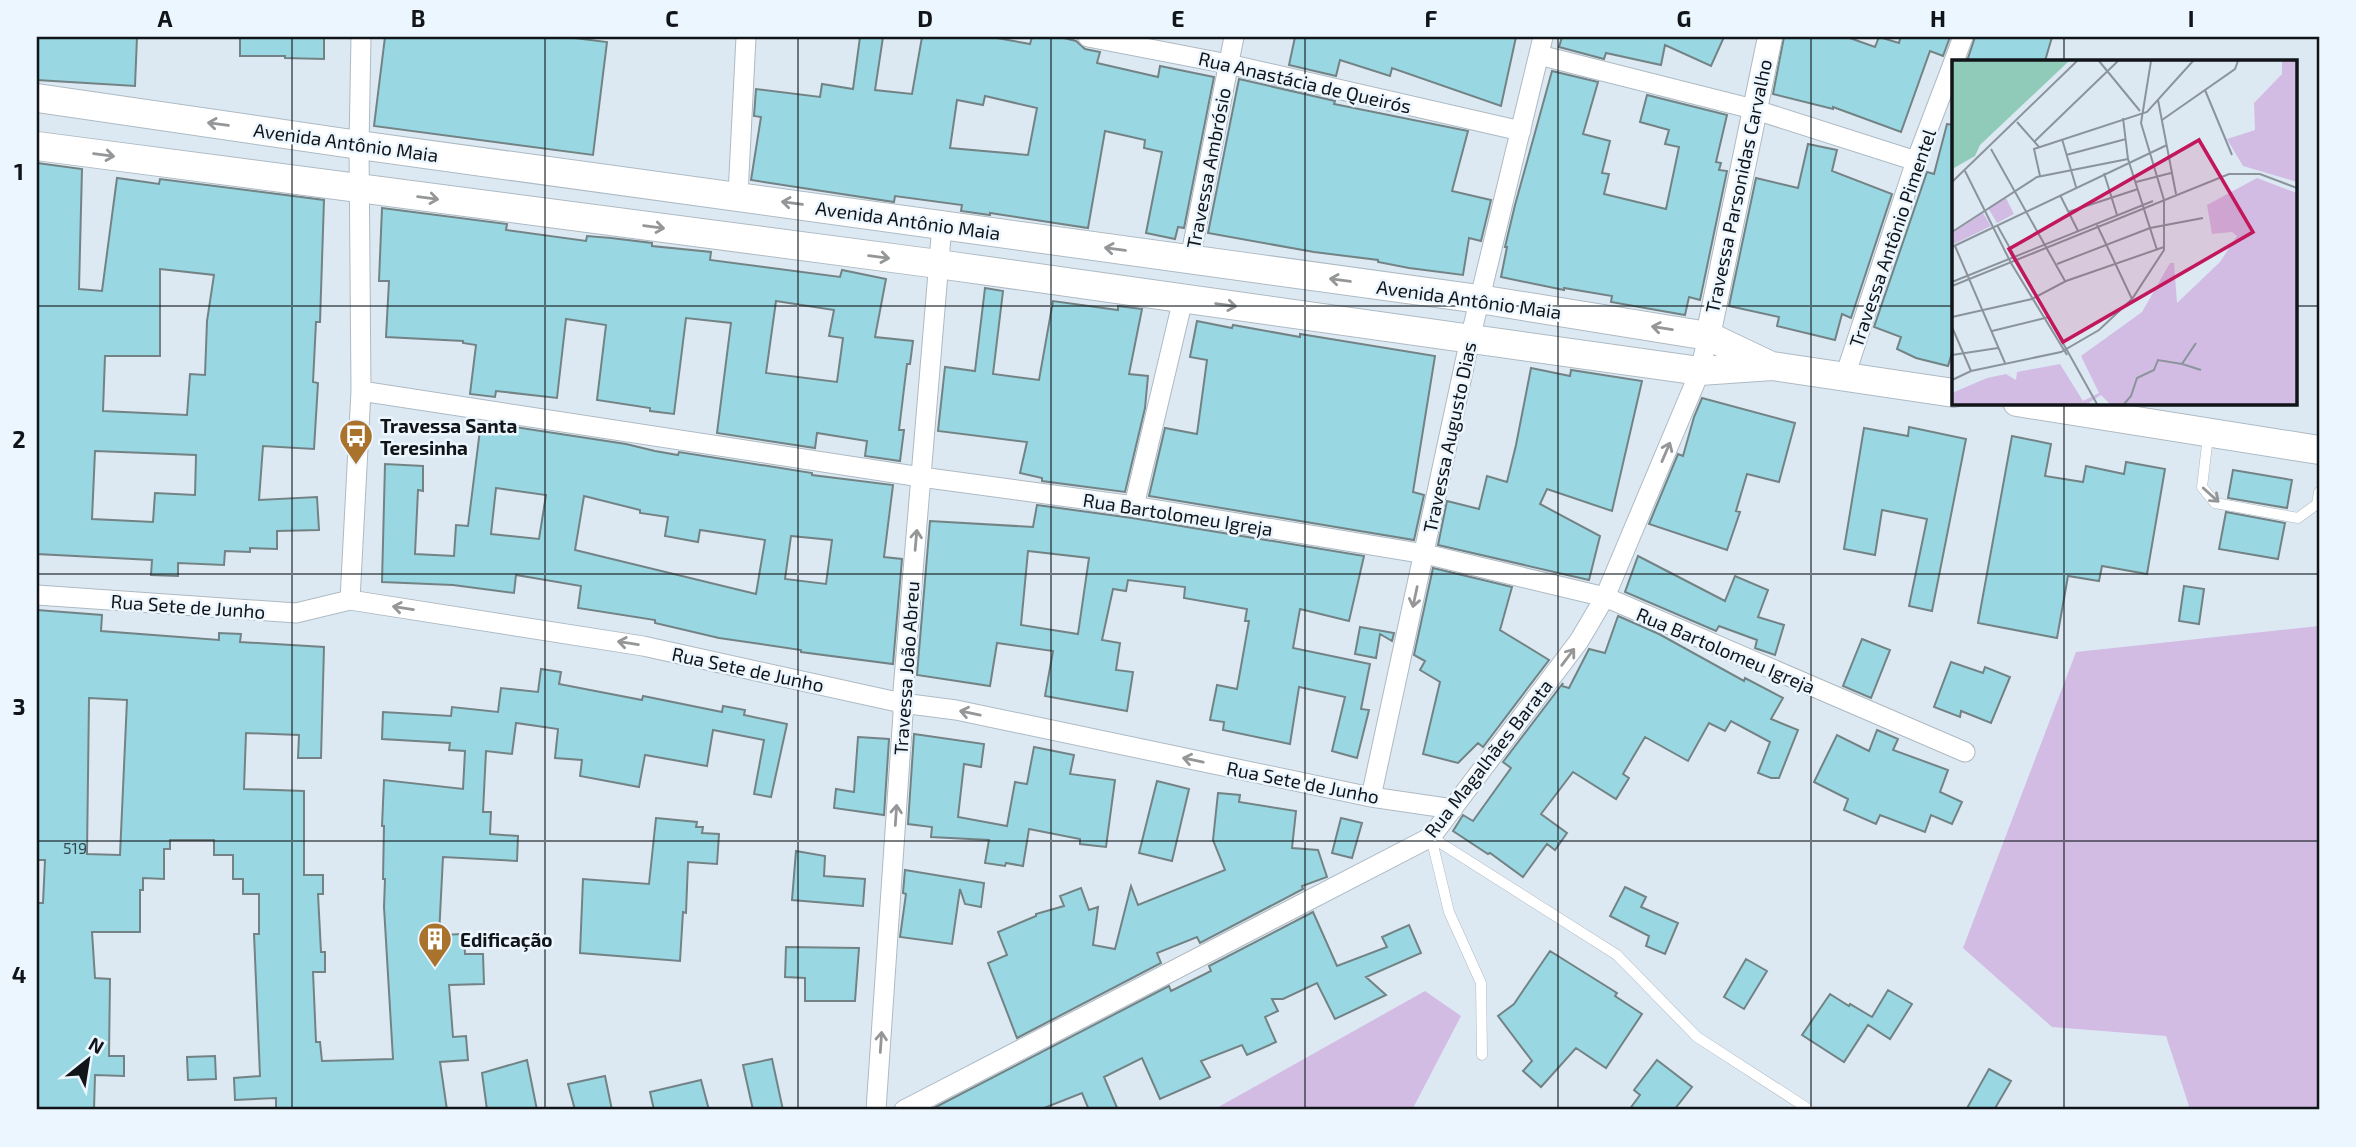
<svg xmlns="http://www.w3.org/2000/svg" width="2356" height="1147" font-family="'Exo 2',sans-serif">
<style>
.green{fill:#d3bce4}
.building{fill:#99d8e2;stroke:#738385;stroke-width:2;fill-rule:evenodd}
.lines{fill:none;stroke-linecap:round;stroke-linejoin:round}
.service-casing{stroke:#aebac3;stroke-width:11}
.minor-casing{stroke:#aebac3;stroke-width:21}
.tertiary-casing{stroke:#aebac3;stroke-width:26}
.secondary-casing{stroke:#aebac3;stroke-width:30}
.service{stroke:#fff;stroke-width:10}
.minor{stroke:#fff;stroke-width:19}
.tertiary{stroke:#fff;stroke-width:24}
.secondary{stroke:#fff;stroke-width:28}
.oneway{stroke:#949698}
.grid{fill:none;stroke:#111519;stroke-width:2;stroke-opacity:0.55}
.labels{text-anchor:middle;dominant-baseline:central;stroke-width:5;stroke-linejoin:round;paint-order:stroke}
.number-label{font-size:16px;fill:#33464b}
.street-label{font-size:19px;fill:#111519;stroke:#ecf6fe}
.poi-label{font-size:19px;font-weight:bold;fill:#111519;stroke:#ecf6fe;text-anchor:start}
.inset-road{fill:none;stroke:#8b949c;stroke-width:2}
.view{fill:#c2185b;fill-opacity:0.15;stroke:#c2185b;stroke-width:3.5}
.inset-edge{fill:none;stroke:#111519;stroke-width:3.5}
.neatline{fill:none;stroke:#111519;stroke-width:2.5}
.grid-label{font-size:23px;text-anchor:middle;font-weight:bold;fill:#111519}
</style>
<rect width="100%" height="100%" fill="#dce9f3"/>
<path class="green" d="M2319,626V1110H2182L2189,1106L2166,1036L2052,1027L1963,948L2076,652Z
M1425,991L1461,1016L1412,1110H1213Z"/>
<path class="building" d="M37,37H137L135,86L37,80Z
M240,37H324V59L285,58V56H240Z
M385,37H566L607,42L593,155L374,126Z
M860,37H883L875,90L912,94L922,37H991L1030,44L1032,37H1060L1076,41L1085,49L1100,52L1097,63L1158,77L1160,66L1214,77L1184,228L1178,227L1175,239L1146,233L1162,152L1144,148L1145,140L1105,131L1088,228L990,213V215L961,211L962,205L895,196L894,202L751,180L761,117L754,116L756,89L820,97L822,84L853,89ZM985,96L1037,108L1028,155L950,148L957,100L983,105Z
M1295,37H1516L1501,106L1392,68L1390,76L1340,60L1336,76L1289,65Z
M1562,37H1724L1711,66L1665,45L1661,65L1606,53L1604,59L1559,47Z
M1784,37H1847L1875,47L1879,37L1899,43L1900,39L1899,37H1950L1943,56L1930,51L1901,132L1833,107V109L1773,94Z
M1975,37H2052L2045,61H1967Z
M1552,71L1598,82L1583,134L1610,141L1602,173L1609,174L1604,194L1666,209L1679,147L1665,144L1669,130L1640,122L1647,95L1727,115L1716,162L1721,163L1719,170L1727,171L1700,300L1689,297L1685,315L1611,302L1612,296L1564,288V290L1501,277L1507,247H1505L1515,205Z
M1239,79L1335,101L1334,104L1468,131L1452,191L1491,200L1481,241L1469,238L1463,275L1409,268L1378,262V260L1314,252L1208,233Z
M1947,124L1954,125V346L1948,366L1916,358L1897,349L1901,337L1874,327L1927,172L1934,174Z
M1808,144L1837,150L1832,171L1892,194L1851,318L1842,314L1835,340L1777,326L1779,317L1729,306L1756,178L1798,188Z
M37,163L82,169L79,289L102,291L117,178L159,184L160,179L324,200L320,322H316L313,382L318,383L314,449L263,446L259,500L317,497L319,530L277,531V549L250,548V552L225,551L224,565L178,563V576L151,575L152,560L37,554ZM160,269L214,275L207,321L205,375L190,374L187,415L103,411L105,356H160ZM95,451L196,455L195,495L155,493L153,522L92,519Z
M382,208L507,224L506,230L586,241L587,236L611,238L652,243V246L711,252L710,260L840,277L842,270L886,279L875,337L913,341L910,364H907L899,430H904L900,461L865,456L867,441L817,433L815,448L717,433L731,323L686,318L674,414L650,411V408L597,400L606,325L566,319L557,398L496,391L495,397L470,394L476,345L463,343V341L386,337L389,281H379ZM776,301L834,310L829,336L843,338L837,382L766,373Z
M985,288L1003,291L993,374L1039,380L1053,301L1118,310V306L1142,309L1129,374L1148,376L1145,408L1125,492L1042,481V478L1020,473L1027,442L938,431L945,367L975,371Z
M1197,321L1232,328L1233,325L1300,337V334L1435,356L1413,492L1424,495L1414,540L1149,496L1165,428L1197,434L1207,360L1190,357Z
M1531,368L1570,376L1571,370L1642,381L1612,511L1547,489L1540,504L1600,536L1589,580L1438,545L1447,501L1479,509L1487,476L1507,482L1516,445Z
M1702,398L1795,423L1779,482L1747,474L1736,511L1740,512L1727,550L1649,524L1678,454L1683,456L1694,417Z
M481,422L626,444L655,451L678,455L679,452L812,473V475L893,485L884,557L902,559L893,664L801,652V650L719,638L655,623V620L578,608L581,586L516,575L514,593L453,585L382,582L385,464L423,466V491L418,490L415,554L454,556L456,525L468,526ZM496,488L546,495L539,539L491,534ZM584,496L640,510V513L668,517L665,536L698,542L700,530L765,540L756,594L575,550ZM791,536L832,540L826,584L785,579Z
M1909,427L1966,439L1932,611L1909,606L1927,519L1882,510L1875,555L1844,549L1864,428L1908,436Z
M2012,436L2051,444L2045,476L2083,482L2086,466L2124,474L2126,462L2165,469L2147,574L2102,566L2099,581L2068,576L2057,638L1978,623Z
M2233,470L2292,480L2287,508L2228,498Z
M1037,505L1132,518L1364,556L1349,621L1300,609L1293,648L1370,664L1361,709L1369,710L1357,758L1332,751L1345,697L1299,687L1290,744L1223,730L1224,722L1210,720L1217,685L1237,689L1249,621H1245L1247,609L1184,598L1185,587L1128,580L1126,591L1113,589L1102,640L1120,643L1116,670L1133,672L1127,711L1045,696L1053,651L997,643L990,686L917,675L930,521L1033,527ZM1028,551L1089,558L1078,634L1021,625Z
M2226,512L2285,523L2278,559L2219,549Z
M1638,556L1725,601L1735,576L1768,590L1758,617L1784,625L1775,655L1755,648L1757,640L1719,626L1716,631L1625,592Z
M1433,568L1512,587L1500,630L1549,660L1483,747L1478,743L1458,763L1423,754L1440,682L1420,670L1425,661L1414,655Z
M2184,586L2204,589L2199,624L2179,621Z
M37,610L102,615L101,631L219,640V633L241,634L240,642L324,647L321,758H298L299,735L246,733L244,789L304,791V875H323V894H318L321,952H325V972H313L316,1042H320L322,1061L393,1059L384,907L385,879H383L384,826H382L384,780L463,789L465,751L449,750L450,743L382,739L383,712L451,716L452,707L498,712L501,688L538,692L541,669L561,672L559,684L642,700L643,696L722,712L723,706L745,710L744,715L787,724L771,797L754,794L764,740L713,730L707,766L645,755L639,787L580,776L582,760L555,758L558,729L516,723L512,754L486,751L483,812H491L490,834L518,836L517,861L443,857L439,935L464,934L465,954H483L484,984L449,985L453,1037L466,1036L468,1060L440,1062L447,1110H282V1108H276V1098L235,1100L234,1078L260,1076L254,934H259V894H243V879H233V855H214V840H170V849H164V879L143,878V890H140V932H92L95,978L110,979L109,1056H124V1076L95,1075L94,1110H37V903H43L45,860H37ZM89,698L127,700L120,855L87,854Z
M1618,616L1659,634L1744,681L1745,678L1783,698L1771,719L1798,730L1779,778H1771L1758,773L1770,742L1731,721L1725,731L1709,723L1688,761L1645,737L1623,774L1629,778L1616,799L1573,772L1541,814L1567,833L1555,850L1547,844L1523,877L1490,853L1488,854L1453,831L1463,815L1473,821L1511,768L1503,762L1563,683L1562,686L1569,688L1589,649L1605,653Z
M1360,627L1394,633L1392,641L1380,634L1376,658L1355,654Z
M1862,639L1890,650L1871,698L1843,686Z
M1951,662L1983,673L1985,667L2010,677L1991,723L1961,711L1960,717L1934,707Z
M1877,730L1898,739L1893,750L1948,770L1940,792L1962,802L1952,824L1931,815L1925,832L1880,815L1876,824L1844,810L1848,799L1814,782L1837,735L1869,751Z
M914,734L984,744L981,767L964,764L958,817L1007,826L1015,782L1027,784L1034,747L1074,755L1070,774L1115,780L1106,847L1080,844V839L1029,829L1023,866L1006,863L1005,866L985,863L989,840L931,837L932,827L908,824Z
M858,737L889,739L884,815L834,808L836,789L854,792Z
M1157,781L1189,789L1172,861L1139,853Z
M1218,793L1240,795L1239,802L1296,811L1292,848L1318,850L1327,877L1302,886L1303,889L1200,943L1197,937L1157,953L1161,963L1017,1038L988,963L1007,955L998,932L1036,916V914L1064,906L1060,896L1081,888L1089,910L1098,907L1093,945L1115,949L1131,886L1138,905L1225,870L1213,840Z
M656,818L697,822L696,827H703L702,833L719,834L717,864L688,862L686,913L683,912L680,961L580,953L583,879L649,884Z
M1341,818L1362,823L1352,858L1332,853Z
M796,851L825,856L824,876L865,879L863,906L792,900Z
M905,870L984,883L981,907L965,904L960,889L952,944L900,937L906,894L903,893Z
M1625,887L1646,897L1641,907L1678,923L1665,954L1646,946L1649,936L1610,916Z
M1313,912L1337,966L1387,947L1382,937L1409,925L1421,953L1366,977L1386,995L1335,1019L1317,983L1283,999H1272L1278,1011L1265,1017L1276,1042L1247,1055L1242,1045L1201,1061L1210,1077L1160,1099L1142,1058L1104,1077L1118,1110H1089L1082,1093L1039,1110H930L1169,986L1171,991L1211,971L1209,966Z
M786,947L859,948L855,1001H805V978L785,977Z
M1550,951L1617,993L1615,996L1642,1014L1606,1068L1576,1048L1541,1087L1523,1071L1532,1061L1498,1016L1514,1004Z
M1746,959L1767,971L1744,1009L1724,997Z
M1888,990L1912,1004L1890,1039L1868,1025L1844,1062L1802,1035L1830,994L1849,1006L1850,1004L1872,1017Z
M215,1056L216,1079L188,1080L187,1057Z
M772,1059L783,1110H753L743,1065Z
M527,1060L537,1110H487L482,1073Z
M1657,1060L1692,1087L1674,1110H1629L1640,1095L1634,1090Z
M1989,1069L2011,1081L1994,1110H1966Z
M605,1076L612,1110H575L568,1084Z
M701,1080L709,1110H654L650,1092Z"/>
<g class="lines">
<g class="service-casing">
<path id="service" d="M2208,436L2202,487L2215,503L2298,518L2317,504L2319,492
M1482,1055L1481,983L1449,912L1431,837L1617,955L1697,1037L1810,1110"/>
</g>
<g class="minor-casing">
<path id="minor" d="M1088,37L1228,64L1521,131
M1539,55L1753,109L1916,161
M1954,61L1963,37
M738,195L746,37
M1190,259L1234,37
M1845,376L1916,161L1954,61
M361,391L921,477L1134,506L1425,554L1605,597L1965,752
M1134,506L1183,299
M37,595L296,613L350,600L643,646L902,703L956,710L1371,797L1453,809
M350,600L361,391L359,145L361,37
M1371,797L1470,339L1543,37
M876,1110L903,714L902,703L942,225
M904,1110L1431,837L1579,641L1605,597L1700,371L1708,336"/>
</g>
<g class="tertiary-casing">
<path id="tertiary" d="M1708,336L1770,37"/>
</g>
<g class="secondary-casing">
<path id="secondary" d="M37,98L359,145L1479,299L1708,336L1769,365
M37,146L938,264L1700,371L1772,366L1954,393
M2017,402L2319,450"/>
</g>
<use href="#service" class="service"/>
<use href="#minor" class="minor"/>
<use href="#tertiary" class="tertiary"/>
<use href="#secondary" class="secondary"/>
</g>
<defs><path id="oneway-shaft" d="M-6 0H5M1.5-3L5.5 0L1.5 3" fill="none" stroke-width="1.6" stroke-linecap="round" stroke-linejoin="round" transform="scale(1.75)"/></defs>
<g class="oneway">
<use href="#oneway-shaft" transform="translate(218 124) rotate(-172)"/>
<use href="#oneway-shaft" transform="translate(104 155) rotate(7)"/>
<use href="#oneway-shaft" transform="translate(428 198) rotate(7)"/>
<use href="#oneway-shaft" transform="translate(792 203) rotate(-172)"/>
<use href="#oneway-shaft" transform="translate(654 227) rotate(7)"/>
<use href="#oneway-shaft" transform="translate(1115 249) rotate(-172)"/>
<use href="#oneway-shaft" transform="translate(879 257) rotate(7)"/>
<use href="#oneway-shaft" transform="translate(1340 280) rotate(-172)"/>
<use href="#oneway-shaft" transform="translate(1226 305) rotate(8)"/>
<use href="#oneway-shaft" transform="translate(1662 328) rotate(-171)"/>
<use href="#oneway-shaft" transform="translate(1666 452) rotate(-67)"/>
<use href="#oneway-shaft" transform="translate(2211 495) rotate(42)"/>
<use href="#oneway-shaft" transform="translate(916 540) rotate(-85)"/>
<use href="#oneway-shaft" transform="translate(1415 597) rotate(102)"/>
<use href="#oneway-shaft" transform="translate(403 608) rotate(-171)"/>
<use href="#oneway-shaft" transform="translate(628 643) rotate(-171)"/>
<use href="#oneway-shaft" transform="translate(1568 657) rotate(-53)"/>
<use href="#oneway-shaft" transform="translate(970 713) rotate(-168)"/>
<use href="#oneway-shaft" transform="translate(1193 760) rotate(-168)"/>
<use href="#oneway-shaft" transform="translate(896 815) rotate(-86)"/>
<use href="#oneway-shaft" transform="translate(881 1042) rotate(-86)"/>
</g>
<path class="grid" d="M292,37V1110M545,37V1110M798,37V1110M1051,37V1110M1305,37V1110M1558,37V1110M1811,37V1110M2064,37V61M37,306H1954M2295,306H2319M2064,402V1110M37,574H2319M37,841H2319"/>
<defs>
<g id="bus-pin" transform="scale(1.75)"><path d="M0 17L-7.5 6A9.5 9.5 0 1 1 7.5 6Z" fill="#a9732e" stroke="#ecf6fe"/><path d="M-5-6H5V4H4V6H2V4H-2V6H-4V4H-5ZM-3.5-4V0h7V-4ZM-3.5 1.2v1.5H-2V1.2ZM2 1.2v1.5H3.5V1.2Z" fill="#fff"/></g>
<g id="building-pin" transform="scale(1.75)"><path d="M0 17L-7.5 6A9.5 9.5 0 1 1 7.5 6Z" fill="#a9732e" stroke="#ecf6fe"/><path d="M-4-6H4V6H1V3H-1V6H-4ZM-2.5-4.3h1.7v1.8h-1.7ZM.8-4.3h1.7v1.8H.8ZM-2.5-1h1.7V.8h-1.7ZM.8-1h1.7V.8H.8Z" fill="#fff"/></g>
</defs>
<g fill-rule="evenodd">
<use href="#bus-pin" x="356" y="436"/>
<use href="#building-pin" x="435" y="939"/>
</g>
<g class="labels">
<g class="number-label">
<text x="75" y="847">519</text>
</g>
<g class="street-label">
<text transform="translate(1305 82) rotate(13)">Rua Anastácia de Queirós</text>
<text transform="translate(346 142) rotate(8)">Avenida Antônio Maia</text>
<text transform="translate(1208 168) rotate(-79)">Travessa Ambrósio</text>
<text transform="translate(1738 186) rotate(-78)">Travessa Parsonidas Carvalho</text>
<text transform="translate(908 220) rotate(8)">Avenida Antônio Maia</text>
<text transform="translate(1892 238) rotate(-71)">Travessa Antônio Pimentel</text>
<text transform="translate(1469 299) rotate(8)">Avenida Antônio Maia</text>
<text transform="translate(1449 437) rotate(-78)">Travessa Augusto Dias</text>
<text transform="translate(1178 514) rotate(9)">Rua Bartolomeu Igreja</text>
<text transform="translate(188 606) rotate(4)">Rua Sete de Junho</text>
<text transform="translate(1726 650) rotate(23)">Rua Bartolomeu Igreja</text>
<text transform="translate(906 668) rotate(-86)">Travessa João Abreu</text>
<text transform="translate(748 669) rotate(12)">Rua Sete de Junho</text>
<text transform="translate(1488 758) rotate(-52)">Rua Magalhães Barata</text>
<text transform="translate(1303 782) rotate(11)">Rua Sete de Junho</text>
</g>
<g class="poi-label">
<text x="380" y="425">Travessa Santa<tspan x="380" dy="22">Teresinha</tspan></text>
<text x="460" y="939">Edificação</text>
</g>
</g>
<g transform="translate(1952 60)">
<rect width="345" height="345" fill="#dce9f3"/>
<path d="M330,1H345V122L291,106L275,79L303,70L302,43L330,14ZM305,118L345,133V344H158L149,335L135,344H0V333L35,318L54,314L64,320L65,312L108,304L131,341L147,333L129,296L190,252L218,203H222L225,243L268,202L285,176L280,172L260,174L255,145ZM54,138L62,154L45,163L36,148ZM31,153L39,166L0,185V173Z" fill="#d3bce4"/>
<path d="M0,1H117L28,85L23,96L2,108L0,115Z" fill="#90cab8"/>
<path class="inset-road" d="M147,1L188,51M253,30L280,95M206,40L224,134M171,58L176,99L205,190M210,60L283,9L286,1M65,62L87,87M110,79L124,127M83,81L166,1M39,89L113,221M114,95L174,79M13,111L59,203L115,295M152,113L165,155M88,116L82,89L195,52L241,1M0,122L125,1M184,122L219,113M108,135L126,171M116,152L186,129M45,165L145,344M145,165L180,239M0,172L85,117L176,99M3,186L53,303M0,187L215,85M105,204L198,168L251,158M0,222L201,141M0,226L277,114H308L345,128M0,257L80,239L114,221L212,187M0,267L19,311M40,271L97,257M244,283L230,304L249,310M0,295L46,288M0,320L19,311L109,292L147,270L180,239L212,190V140L189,63L199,1M172,344L179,336L185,318L202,310L206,300L230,304"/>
<path class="view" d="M247,80L301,172L111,282L57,189Z"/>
<rect width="345" height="345" class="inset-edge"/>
</g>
<rect width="2356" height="1147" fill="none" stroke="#ecf6fe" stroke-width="77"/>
<g transform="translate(88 1060) rotate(30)" stroke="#ecf6fe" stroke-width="5" paint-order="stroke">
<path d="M0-5L12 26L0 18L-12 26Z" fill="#111519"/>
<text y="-10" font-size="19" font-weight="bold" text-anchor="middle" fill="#111519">N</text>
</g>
<rect x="38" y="38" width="2280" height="1070" class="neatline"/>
<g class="grid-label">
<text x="165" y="27">A</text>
<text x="418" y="27">B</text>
<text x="672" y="27">C</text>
<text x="925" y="27">D</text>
<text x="1178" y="27">E</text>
<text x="1431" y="27">F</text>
<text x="1684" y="27">G</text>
<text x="1938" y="27">H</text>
<text x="2191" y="27">I</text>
<text x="19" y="180">1</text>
<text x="19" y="448">2</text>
<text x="19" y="715">3</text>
<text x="19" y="983">4</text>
</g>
</svg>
